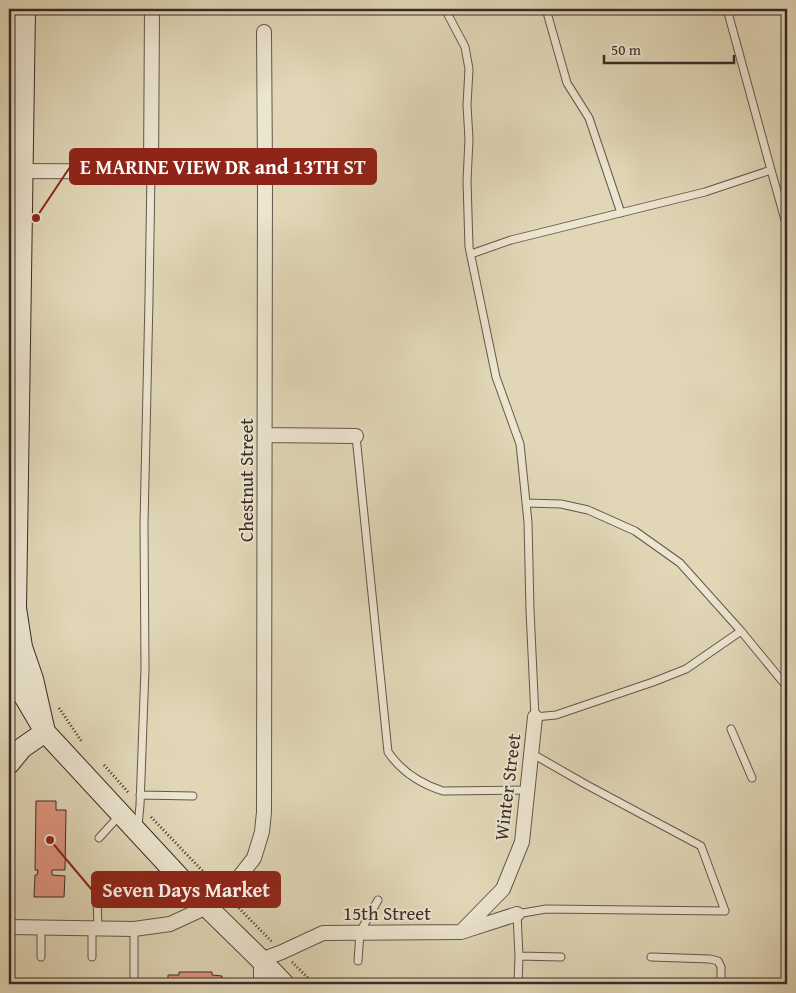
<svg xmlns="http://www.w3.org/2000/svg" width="796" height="993" font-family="'Gentium Book Plus',serif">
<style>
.building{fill:#e09580;stroke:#392c28}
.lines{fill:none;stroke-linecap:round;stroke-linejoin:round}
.service-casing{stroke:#63574c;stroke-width:9}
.minor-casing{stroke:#63574c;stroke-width:16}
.secondary-casing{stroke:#392c28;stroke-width:22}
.path{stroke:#392c28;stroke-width:3;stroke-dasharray:1 2.5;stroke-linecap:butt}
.service{stroke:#ece5d0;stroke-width:7}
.minor{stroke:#ece5d0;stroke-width:14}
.secondary{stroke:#ece5d0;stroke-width:20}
.labels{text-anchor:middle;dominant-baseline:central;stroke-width:4;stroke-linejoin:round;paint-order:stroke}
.street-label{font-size:19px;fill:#392c28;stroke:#ece5d0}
.leader{fill:none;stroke:#8f2418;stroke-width:2}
.callout-dot{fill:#8f2418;stroke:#ece5d0;stroke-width:2}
.callout{fill:#8f2418;stroke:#8f2418;stroke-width:2}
.callout-label{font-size:20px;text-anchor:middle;font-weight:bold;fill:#fff}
</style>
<rect width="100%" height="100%" fill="#e1d7b7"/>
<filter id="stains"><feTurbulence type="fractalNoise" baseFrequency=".004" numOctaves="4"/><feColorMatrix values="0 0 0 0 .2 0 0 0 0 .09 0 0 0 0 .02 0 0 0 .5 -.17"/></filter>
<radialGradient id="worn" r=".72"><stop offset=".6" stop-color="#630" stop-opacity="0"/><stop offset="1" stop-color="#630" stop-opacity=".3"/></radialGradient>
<path class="building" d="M36,801H56V810H66L65,870H52V875L65,876L64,897H34L35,875H37L38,870H35Z
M179,972H212V975L222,976V984H168V975H179Z
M34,979H80V984H34Z"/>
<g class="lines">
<g class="service-casing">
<path id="service" d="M445,9L465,47L469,69L467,105L469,139L467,181L469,247L496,377L520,444L528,522L530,610L535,717L556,715L653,682L686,669L741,631
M546,9L567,83L589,118L621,213
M727,9L771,170
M471,254L511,240L705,192L771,170L787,227
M356,436L388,752C401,771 421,784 443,791L527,790
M526,503L561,504L588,510L635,531L680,563L741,631L787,687
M731,729L752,778
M140,795L193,796
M138,826L140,805L145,669L144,524L149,299L151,172
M99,838L119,816
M97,899L98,928
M519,956L561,957
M41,957V928
M92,957V928
M651,957L710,959L718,961L721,967V984
M358,961L360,932L378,900
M134,984V929
M518,984L519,956L517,914L546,909L725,911L701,846L585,784L531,753"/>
</g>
<g class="minor-casing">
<path id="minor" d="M9,171L265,172
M151,172L152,9
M265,435L356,436
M9,927L134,929L170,924L207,907L237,880L254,858L262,832L264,812L265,172L264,32
M463,930L503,889L522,842L535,717
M261,984V960L282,952L323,933L461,932L517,914"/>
</g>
<g class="secondary-casing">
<path id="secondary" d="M25,9L16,608L22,647L33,679L45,732
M9,657L18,686L45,732L207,907L261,960L284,984
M9,764L22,748L45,732"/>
</g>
<path class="path" d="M59,708L82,742
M104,765L128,792
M151,817L214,883
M234,903L272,942
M292,962L314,984"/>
<use href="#service" class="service"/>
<use href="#minor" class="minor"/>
<use href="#secondary" class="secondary"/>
</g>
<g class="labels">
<g class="street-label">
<text transform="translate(246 480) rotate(-90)">Chestnut Street</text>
<text transform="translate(507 787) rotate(-83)">Winter Street</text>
<text x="387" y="913">15th Street</text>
</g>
</g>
<path class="leader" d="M36 218L70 167M50 840L92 890"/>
<g class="callout-dot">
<circle cx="36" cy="218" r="5"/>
<circle cx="50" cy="840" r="5"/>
</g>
<g class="callout">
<rect x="70" y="149" width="306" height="35" rx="5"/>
<rect x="92" y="872" width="188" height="35" rx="5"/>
</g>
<g class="callout-label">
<text x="223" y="174">E MARINE VIEW DR and 13TH ST</text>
<text x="186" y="897">Seven Days Market</text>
</g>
<rect width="796" height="993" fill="none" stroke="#e1d7b7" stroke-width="30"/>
<rect x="10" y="10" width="776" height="973" fill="none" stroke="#392c28" stroke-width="2.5"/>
<rect x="15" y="15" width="766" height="963" fill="none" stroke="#392c28"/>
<path d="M604 55v8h130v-8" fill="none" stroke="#392c28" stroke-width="2.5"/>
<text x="611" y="55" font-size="15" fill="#392c28" stroke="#ece5d0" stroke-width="4" paint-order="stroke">50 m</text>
<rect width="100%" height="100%" filter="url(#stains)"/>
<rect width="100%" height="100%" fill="url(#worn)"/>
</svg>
